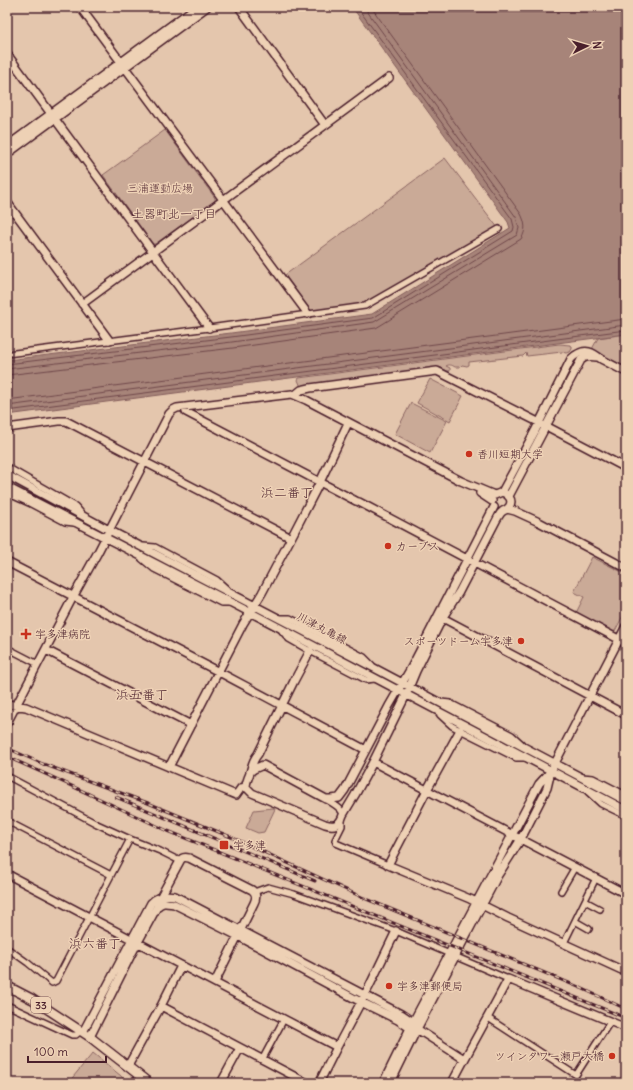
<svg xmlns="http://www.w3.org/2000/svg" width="633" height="1090" font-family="Delius,'Klee One',sans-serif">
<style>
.green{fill:#caaa97;stroke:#8a6461}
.water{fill:#a78479;stroke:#825c5a}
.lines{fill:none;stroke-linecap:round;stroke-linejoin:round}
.shore{stroke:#6f474a;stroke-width:1}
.street-casing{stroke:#4a1f2b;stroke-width:8}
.secondary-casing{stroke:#4a1f2b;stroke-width:10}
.primary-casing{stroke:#4a1f2b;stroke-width:11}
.street{stroke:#eed1b5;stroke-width:5}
.secondary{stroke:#eed1b5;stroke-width:7}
.primary{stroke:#eed1b5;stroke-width:8}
.rail-casing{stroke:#4a1f2b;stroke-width:3}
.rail{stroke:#eed1b5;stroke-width:1.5;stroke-dasharray:4.5;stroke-linecap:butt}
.poi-dot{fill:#c8321e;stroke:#eed1b5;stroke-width:1.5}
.labels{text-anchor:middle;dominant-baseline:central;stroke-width:3;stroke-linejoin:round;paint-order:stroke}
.shield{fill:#eed1b5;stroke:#7b5454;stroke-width:1}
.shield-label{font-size:10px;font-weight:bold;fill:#4a1f2b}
.park-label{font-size:11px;fill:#5d343b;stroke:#eed1b5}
.poi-label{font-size:11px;fill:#4a1f2b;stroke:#eed1b5;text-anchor:start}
.street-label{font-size:11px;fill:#4a1f2b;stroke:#eed1b5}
.neighbourhood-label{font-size:12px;fill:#4a1f2b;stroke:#eed1b5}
.quarter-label{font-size:13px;fill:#4a1f2b;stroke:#eed1b5}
</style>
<rect width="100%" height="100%" fill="#e4c6ad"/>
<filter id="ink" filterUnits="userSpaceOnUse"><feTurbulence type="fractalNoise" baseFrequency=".025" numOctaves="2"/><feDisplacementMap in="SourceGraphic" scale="8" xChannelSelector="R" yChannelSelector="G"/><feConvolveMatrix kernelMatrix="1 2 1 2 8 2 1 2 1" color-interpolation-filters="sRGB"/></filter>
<g filter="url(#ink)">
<path class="green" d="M165,130L215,198V201L155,244H153L103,175Z
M445,158L498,228L364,304L311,311L285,275Z
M626,334V367L592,349L598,338Z
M559,344L570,345L572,346V349L570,352L566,353L562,352L527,356L526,353L523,356L469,362V365L467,366L462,365L460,367H455C452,365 449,364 446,366L450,368V371H447L442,368H436L301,387L298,380L299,378Z
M430,379L463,396L450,421L417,403Z
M411,403L447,421L430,453L395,434Z
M592,557L626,574V610L615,631L612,632L576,613L584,597L574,592Z
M273,808L275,809L264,832L258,833L246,828L254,810Z
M93,1053L121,1076L127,1083H68Z"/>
<path class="water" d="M352,7H626V334L7,415V360L231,333L372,314L510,228L508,222Z"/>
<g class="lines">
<path class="shore" d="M7,364L231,337L373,318L513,231L514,227L512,219L357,7
M7,369L232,342L374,322L517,235L519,228L516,217L364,7
M7,375L233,348L376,328L521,239C527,230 525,222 521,214L371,7
M7,400L626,319
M7,406L626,325
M7,411L626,330"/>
<g class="street-casing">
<path id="street" d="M7,354L209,328L365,306L499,229
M7,467L75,506L82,514
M7,493L29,503L65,522L74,523
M143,546L155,547L217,580L227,589
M142,559L154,569L221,603H230
M279,618H290L364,657L372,665
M282,631L289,639L310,651L366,680L375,679
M7,648L38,664
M441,702L450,703L512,735L522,744
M440,715L452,726L516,758H526
M7,776L97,824L130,839L160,851L180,861
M582,777L593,778L626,795
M588,792L601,804L626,816
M326,799C332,804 342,807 343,815
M342,819V826L335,840L336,843L388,865
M7,821L111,875
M561,891L575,867
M254,892L268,887L294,894L396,931L508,979
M585,901L600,909
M575,921L589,929
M564,943L596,878
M7,948L28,963L52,983L56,981L130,839
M7,1005L72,1035H76L81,1031
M488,1018L576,1075L610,1022
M262,1060L284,1019"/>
</g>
<g class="secondary-casing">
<path id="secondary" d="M80,7L308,314
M239,7L325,125
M7,54L209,328
M7,146L196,7
M7,154L207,7
M7,202L109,340
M82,304C184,228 287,154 389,78
M7,353V354
M295,395L301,390L310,388L437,371L546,426L626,468
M185,407L186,412L356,501
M7,428L59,421H66L291,538
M7,475L109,530L376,669L626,801
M7,487L263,619L626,810
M502,492L535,431L571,359C576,354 584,349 592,353C595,354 599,358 603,360C610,364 618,368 626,372
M480,493L492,501
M509,496L581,360C586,356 590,356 597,357
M359,502L626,643
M507,509L515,511L539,522L626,568
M7,562L219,672L366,750
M439,616L626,715
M46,650L191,725
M7,704L26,707L236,795L241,788L246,787
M7,723L73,597L98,552L169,414L173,410L177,408L292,394L306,400L461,481L492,494L495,495L502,492C508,494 514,500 509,507C506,510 507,509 503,511C500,513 499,516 497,519L459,592L443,617L416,671L406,695L373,762L355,795L343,815C340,825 334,827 325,824L252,793L246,787C246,781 248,779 250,773C252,766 252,761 258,754L294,681L310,651
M460,730L427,790L388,865L470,899L508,918L626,972
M373,762L626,894
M169,767L243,624L262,593L291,538L320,482L348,423
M250,772L254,769L263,765L326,799H331L339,798L345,790L389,706L411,668L494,507
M7,874L337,1047
M161,899V896L180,861C182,857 185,857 189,858L252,890C256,893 257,897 254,903L215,982
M161,1006L307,1083
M83,1032L151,903C158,896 165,894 175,896L401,1014L413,1022L417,1029
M90,1037L132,953L157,907C162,901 167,903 174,904L238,936L361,1002L398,1020L410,1028L417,1029L464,1059
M128,1066L161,1006L181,966
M221,1083L240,1048
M319,1083L337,1047L369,987L396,931
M383,1083L413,1022L539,784L550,772
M390,1083L393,1078L417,1029L498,875L521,839L547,788L551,771L626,626
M452,1083C470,1048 490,1014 508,979L626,1028"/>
</g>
<g class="primary-casing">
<path id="primary" d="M7,986L32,999L90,1037L149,1083"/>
</g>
<use href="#street" class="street"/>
<use href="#secondary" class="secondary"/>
<use href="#primary" class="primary"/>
<g class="rail-casing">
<path id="rail" d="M7,748L43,764L148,803L231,837L364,898L581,988L626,1009
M7,757C61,780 114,806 168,831L626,1018
M116,797L315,881"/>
</g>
<use href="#rail" class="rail"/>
</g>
</g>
<g class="poi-dot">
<circle cx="469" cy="454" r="4"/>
<circle cx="388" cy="546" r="4"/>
<path d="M24 628h4v4h4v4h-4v4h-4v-4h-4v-4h4z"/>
<circle cx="521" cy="641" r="4"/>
<rect x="219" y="840" width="10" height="10" rx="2"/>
<circle cx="389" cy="986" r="4"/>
<circle cx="612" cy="1056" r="4"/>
</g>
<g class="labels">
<rect class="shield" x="31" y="997" width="20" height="16" rx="3"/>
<g class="shield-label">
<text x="41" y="1005">33</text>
</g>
<g class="park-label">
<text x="160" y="188">三浦運動広場</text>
</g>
<g class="poi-label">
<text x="477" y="454">香川短期大学</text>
<text x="396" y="546">カーブス</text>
<text x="35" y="634">宇多津病院</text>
<text x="513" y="641" text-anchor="end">スポーツドーム宇多津</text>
<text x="233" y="845">宇多津</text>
<text x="397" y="986">宇多津郵便局</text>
<text x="604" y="1056" text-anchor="end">ツインタワー瀬戸大橋</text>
</g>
<g class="street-label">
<text transform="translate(322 628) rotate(28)">川津丸亀線</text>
</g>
<g class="neighbourhood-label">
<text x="174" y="213">土器町北一丁目</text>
</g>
<g class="quarter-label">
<text x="287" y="492">浜二番丁</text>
<text x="142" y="694">浜五番丁</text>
<text x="95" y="943">浜六番丁</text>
</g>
</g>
<rect width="633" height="1090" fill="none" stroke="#eed1b5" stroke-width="24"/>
<rect x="12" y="12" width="609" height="1066" fill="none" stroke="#4a1f2b" stroke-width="1.5" filter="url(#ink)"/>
<g transform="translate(587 46) rotate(85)" stroke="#eed1b5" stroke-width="3" paint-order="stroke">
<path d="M0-3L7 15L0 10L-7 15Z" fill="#4a1f2b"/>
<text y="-6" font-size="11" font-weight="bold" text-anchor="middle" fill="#4a1f2b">N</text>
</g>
<path d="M28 1056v6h78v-6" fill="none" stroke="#4a1f2b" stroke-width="2"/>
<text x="34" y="1056" font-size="12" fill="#4a1f2b" stroke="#eed1b5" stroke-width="3" paint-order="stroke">100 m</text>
</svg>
